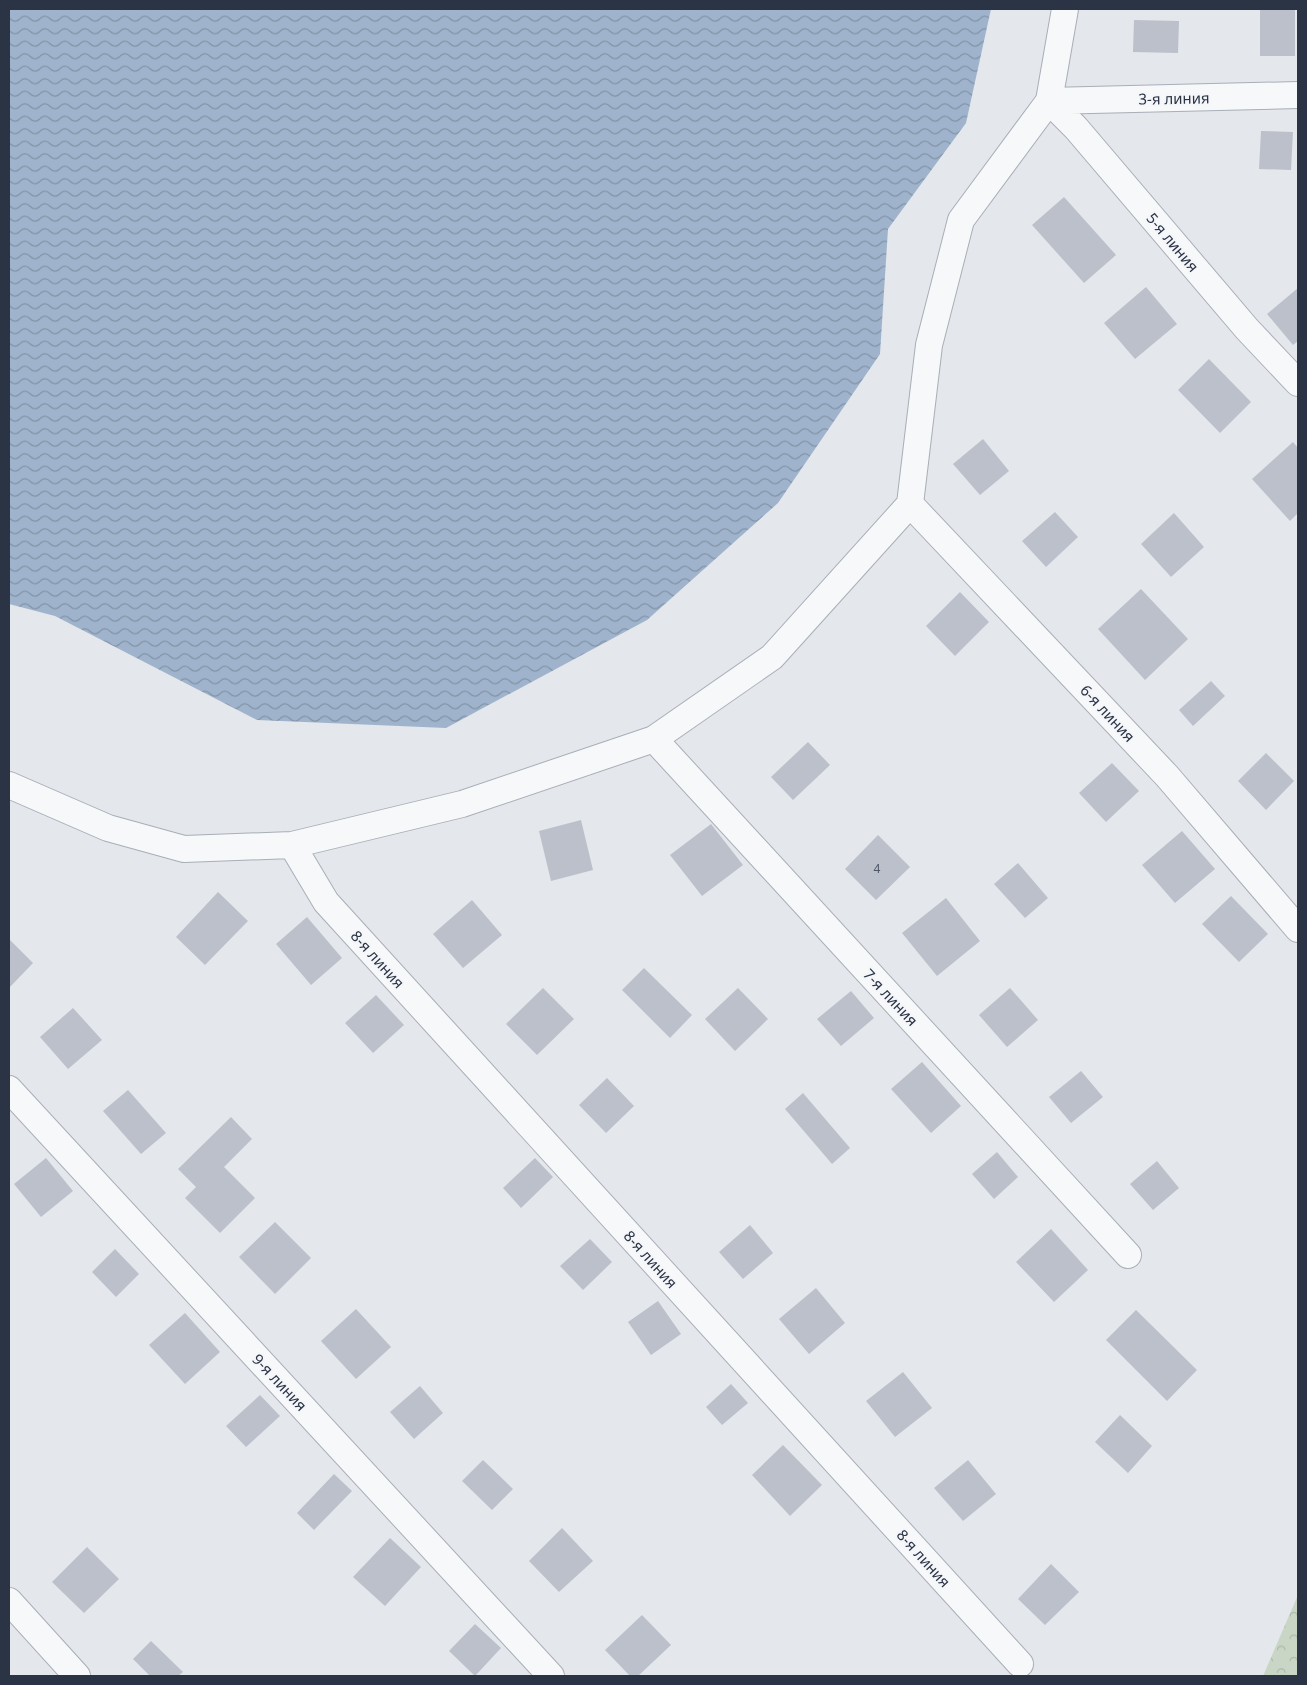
<svg xmlns="http://www.w3.org/2000/svg" width="1307" height="1685" font-family="'Noto Sans',sans-serif">
<style>
.forest{fill:url(#forest-crowns)}
.water{fill:url(#water-waves)}
.building{fill:#bbc0ca}
.lines{fill:none;stroke-linecap:round;stroke-linejoin:round}
.minor-casing{stroke:#a9aeb7;stroke-width:28}
.minor{stroke:#f7f8fa;stroke-width:26}
.labels{text-anchor:middle;dominant-baseline:central;stroke-width:4;stroke-linejoin:round;paint-order:stroke}
.number-label{font-size:12px;fill:#4f5766}
.street-label{font-size:15px;fill:#2b3445;stroke:#f4f6f9}
</style>
<defs>
<pattern id="forest-crowns" width="20" height="18" patternUnits="userSpaceOnUse" patternTransform="scale(1.25)"><rect width="20" height="18" fill="#c9d6c5"/><path d="M2 6a3 3 0 1 1 6 0M12 15a3 3 0 1 1 6 0" fill="none" stroke="#adb8ab"/></pattern>
<pattern id="water-waves" width="16" height="10" patternUnits="userSpaceOnUse" patternTransform="scale(1.25)"><rect width="16" height="10" fill="#9fb4cc"/><path d="M0 5q4-4 8 0t8 0" fill="none" stroke="#8293a7"/></pattern>
</defs>
<rect width="100%" height="100%" fill="#e4e7ec"/>
<path class="forest" d="M1298,1595V1676H1263Z"/>
<path class="water" d="M9,9H991L966,123L888,229L880,354L778,503L647,620L446,728L257,720L55,616L9,604Z"/>
<path class="building" d="M1260,9H1295V56H1260Z
M1134,20L1179,21L1178,53L1133,52Z
M1261,131L1293,132L1291,170L1259,169Z
M1064,197L1116,255L1084,283L1032,225Z
M1146,287L1177,324L1135,359L1104,323Z
M1298,288V341L1293,345L1267,314Z
M1209,359L1251,402L1220,433L1178,390Z
M983,439L1009,471L980,495L953,464Z
M1293,442L1298,448V513L1290,521L1252,479Z
M1055,512L1078,537L1046,567L1022,541Z
M1174,513L1204,547L1171,577L1141,544Z
M1141,589L1188,639L1145,680L1098,629Z
M960,592L989,622L955,656L926,626Z
M1211,681L1225,696L1193,726L1179,710Z
M808,742L830,765L793,800L771,777Z
M1266,753L1294,781L1266,810L1238,781Z
M1112,763L1139,791L1106,822L1079,793Z
M581,820L593,870L551,881L539,831Z
M711,824L743,865L702,896L670,855Z
M1182,831L1215,869L1175,903L1142,865Z
M878,835L910,867L876,900L845,869Z
M1018,863L1048,898L1025,918L994,884Z
M218,892L248,921L205,965L176,937Z
M1231,896L1268,934L1239,962L1202,924Z
M946,898L980,941L937,976L902,933Z
M472,900L502,935L463,968L433,934Z
M307,917L342,958L311,985L276,944Z
M9,939L33,963L9,988Z
M644,968L692,1015L670,1038L622,990Z
M543,988L574,1019L537,1055L506,1024Z
M738,988L768,1019L735,1051L705,1019Z
M1010,988L1038,1020L1007,1047L979,1015Z
M851,991L874,1018L841,1046L817,1019Z
M376,995L404,1025L373,1053L345,1023Z
M73,1008L102,1040L68,1069L40,1037Z
M922,1062L961,1106L931,1133L891,1089Z
M1081,1071L1103,1097L1071,1123L1049,1097Z
M607,1078L634,1106L606,1133L579,1105Z
M128,1090L166,1133L141,1154L103,1111Z
M803,1093L850,1148L832,1164L785,1109Z
M231,1117L252,1139L224,1167L255,1198L220,1233L185,1198L196,1187L178,1169Z
M997,1152L1018,1177L994,1199L972,1174Z
M46,1158L73,1191L41,1217L14,1184Z
M535,1158L553,1177L521,1208L503,1188Z
M1157,1161L1179,1188L1153,1210L1130,1184Z
M275,1222L311,1258L275,1294L239,1257Z
M750,1225L773,1253L743,1279L719,1252Z
M1051,1229L1088,1270L1054,1302L1016,1262Z
M590,1239L612,1262L583,1290L560,1266Z
M115,1249L139,1274L116,1297L92,1272Z
M816,1288L845,1323L809,1354L779,1319Z
M658,1301L681,1334L651,1355L628,1322Z
M356,1309L391,1347L356,1379L321,1341Z
M1136,1310L1197,1370L1167,1401L1106,1340Z
M185,1313L220,1352L185,1384L149,1345Z
M903,1372L932,1408L895,1437L866,1401Z
M731,1384L748,1403L722,1425L706,1407Z
M420,1386L443,1413L414,1439L390,1412Z
M260,1395L280,1416L246,1447L226,1426Z
M1120,1415L1152,1446L1128,1473L1095,1442Z
M783,1445L822,1485L790,1516L752,1475Z
M483,1460L513,1489L492,1510L462,1481Z
M968,1460L996,1494L963,1521L934,1488Z
M334,1474L352,1491L314,1530L297,1513Z
M562,1528L593,1561L559,1592L529,1561Z
M390,1538L421,1567L385,1606L353,1577Z
M87,1547L119,1579L84,1613L52,1582Z
M1051,1564L1079,1592L1045,1625L1018,1599Z
M642,1615L671,1645L638,1676H630L605,1650Z
M475,1624L501,1648L475,1676L449,1651Z
M151,1641L183,1672L178,1676H150L133,1659Z"/>
<g class="lines">
<g class="minor-casing">
<path id="minor" d="M1049,101L1076,128L1247,329L1298,383
M1049,101L1298,95
M910,504L1167,776L1298,929
M654,739L1128,1255
M9,785L108,828L184,849L292,845L462,804L654,739L772,657L910,504L929,345L961,220L1049,101L1065,9
M292,845L326,902L1020,1664
M9,1089L551,1676
M9,1601L77,1676"/>
</g>
<use href="#minor" class="minor"/>
</g>
<g class="labels">
<g class="number-label">
<text x="877" y="868">4</text>
</g>
<g class="street-label">
<text transform="translate(1174 98) rotate(-1)">3-я линия</text>
<text transform="translate(1173 242) rotate(50)">5-я линия</text>
<text transform="translate(1108 713) rotate(47)">6-я линия</text>
<text transform="translate(378 959) rotate(48)">8-я линия</text>
<text transform="translate(891 997) rotate(47)">7-я линия</text>
<text transform="translate(651 1259) rotate(48)">8-я линия</text>
<text transform="translate(280 1382) rotate(47)">9-я линия</text>
<text transform="translate(924 1558) rotate(48)">8-я линия</text>
</g>
</g>
<rect width="1307" height="1685" fill="none" stroke="#2b3445" stroke-width="20"/>
</svg>
